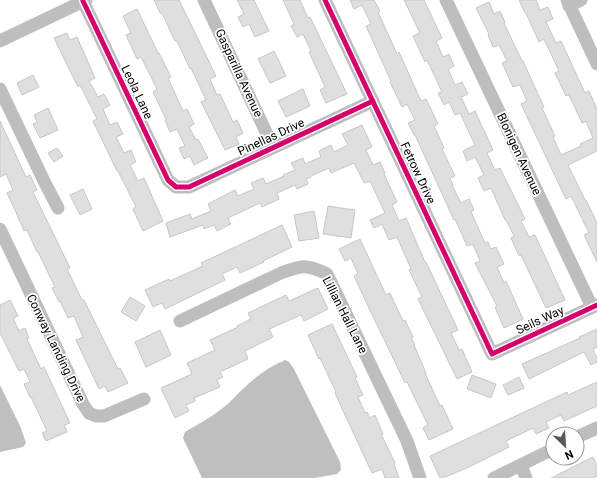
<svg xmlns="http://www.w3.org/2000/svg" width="597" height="478" font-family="Roboto,sans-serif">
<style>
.water{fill:#bfbfbf}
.building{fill:#dfdfdf;stroke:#c7c7c7}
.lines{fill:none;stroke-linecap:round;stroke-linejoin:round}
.minor{stroke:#bebebe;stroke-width:13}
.cycleway-casing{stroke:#fff;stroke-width:8}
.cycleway{stroke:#d6006c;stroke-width:5}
.labels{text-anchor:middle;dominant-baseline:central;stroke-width:3.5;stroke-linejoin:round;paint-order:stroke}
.street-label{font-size:12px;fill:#000;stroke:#fff}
</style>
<rect width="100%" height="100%" fill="#fff"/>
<path class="water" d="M285,360L289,362L294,369L340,462L341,470L337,474L315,478H202L183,438L185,432C198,424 212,417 224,407C231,402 237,394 244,388C256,376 269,367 285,360Z
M0,385L21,428L26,443L23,447L0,452Z"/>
<path class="building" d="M154,0H179L216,76L210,79L217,95L220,94L233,122L237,120L243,133L236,137L239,144L225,150L201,102L206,100L191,68L190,69L177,41H175L162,13H160Z
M237,0H254L269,31L255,37L249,24L243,27L238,17L244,14Z
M283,0H300L308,18L310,17L347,94L326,103L320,90L325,87L309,52L311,51L303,34L297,37L291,26L294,24Z
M350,0H374L380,11L378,12L397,54L399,52L421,101L426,99L438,124L434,126L444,148L442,149L455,176L450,178L453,185H452L461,203L469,199L474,210L471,212L485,243L488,242L491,249L496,247L504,264L497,267L504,283L506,281L523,319L504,328L495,307L497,306L475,263L480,261L473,244L467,246L455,219L454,220L415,135H414L408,123L415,120L407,104L402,107L390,82L391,81L366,26L371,24L362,5L354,9Z
M404,0H424L442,38L436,41L443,57L449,54L454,66L448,69L455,85L462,82L468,94L461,97L469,114L475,111L493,150L487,153L495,170L500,168L525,219L521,221L529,237L535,235L565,300L546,308L521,255L519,256L511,238L514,236L506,220H505L491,188L484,191L478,178L484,175L475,157L467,161L463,151L475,145L460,113L455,115L449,102L444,105L438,93L442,92L427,60L425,62L413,36L420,33Z
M519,0H536L540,10L548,7L553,19L546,22L556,43L561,41L585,93L589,91L597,109V151L568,165L585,200H586L597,223V262L584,235L589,233L571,196L566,199L521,104L527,101L520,85L513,87L502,63L507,61L499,45L493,47L488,35L489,34L476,8L489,2L494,14L500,11L505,22L504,23L522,61H523L544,107L542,108L555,136L553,137L561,155L581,146L580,144L593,138L586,121L582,123L569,95L566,96L555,73L559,71L544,39L539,42L526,13H525Z
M137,9L158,53H159L171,77L168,78L183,111L187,109L194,124L189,127L196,140L198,139L208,158L194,165L190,156L184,159L179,148L185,146L177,129L170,132L165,120L166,119L153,92L157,89L141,57L137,59L126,35L131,33L123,16Z
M67,33L70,40L77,37L95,78L89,81L98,97L104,94L110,105L103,109L110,125L117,122L123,134L116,137L124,153L131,150L136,162L130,165L138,181L144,178L163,221L143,231L133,209L136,207L118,171H117L93,121L97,119L80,85L78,87L54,38Z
M274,51L286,76L270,83L258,59Z
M33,75L39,87L22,95L17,83Z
M303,89L310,106L286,117L278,101Z
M48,108L58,130L40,138L33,124L37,122L34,115Z
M0,121L26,177L30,175L37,190L33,192L70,268L67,269L82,300H84L118,369L120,368L128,383L108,392L105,386L99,389L76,340L83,337L74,316L68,318L60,301L59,302L52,288L55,287L38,252H37L27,230L24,231L15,210L7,193L13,190L6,174L0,177Z
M362,125L372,147L366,150L373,165L380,162L385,173L384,174L397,202L392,205L399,221L406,218L425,262H426L458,330L451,333L459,350L462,349L472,372L457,379L418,299L422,297L409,270L411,269L397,237L389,240L382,224L374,228L370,220L385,213L370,181L364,183L354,163L331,173L329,168L311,176V177L306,179L308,184L297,189L295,185L277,193L279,199L262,207L260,203L228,218L231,224L217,231L214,225L204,229L203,225L170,237L166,223L190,214L192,219L211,211L208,204L235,190L238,196L254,189L251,183L263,178L266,184L284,176L283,175L295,170L291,163L303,158L305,164L321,157L319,151L331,145L334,152L348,145L342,134Z
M57,148L63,156L54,162L48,153Z
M83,189L92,209L80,215L70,195Z
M328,206L355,210L351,238L323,234Z
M314,211L319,238L299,241L294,215Z
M282,225L292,247L263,261L264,262L240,273L237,267L222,274L225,280L165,309L162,303L153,307L145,290L169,279L170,281L203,266L201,263Z
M360,239L386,295L390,293L403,321L405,320L413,337H411L415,345H414L426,373H425L440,406L442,405L453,429L429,440L423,428L428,425L407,382L405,383L367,304L354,276L358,274L351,258L345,261L339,249Z
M318,288L328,309L304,321L301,315L269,329L273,337L245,351L248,359L220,372L223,377L217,380L220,387L194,398L195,401L186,405L189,411L175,418L161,388L192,374L187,363L215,350L210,340L238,327L237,326L251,319L248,313L286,295L289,301Z
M130,297L145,306L136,321L121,312Z
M10,300L18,316L13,318L19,331L25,328L29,338L27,339L41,369L44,367L70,423L64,425L67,432L46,441L42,433L47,431L31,397H30L24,384L30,382L24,369L19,371L0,333V305Z
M332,324L357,377L355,378L363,395L358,397L365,413L367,412L370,418L375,415L383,434H381L395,463L394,464L399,478H385L382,469L372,473L339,402L335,393L336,392L320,358L319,359L308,335Z
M597,329V347L593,349L597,358V362L591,365L584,352L529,379L522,364L580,338L579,337Z
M160,330L171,355L146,367L135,342Z
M472,375L496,384L491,398L467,389Z
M519,377L524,388L508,395L503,385Z
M597,382V406L564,421L561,415L546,422L549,428L536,434L533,428L506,441L509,447L469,467L443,478H440L430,456L567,392L568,395Z
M593,457L597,466V476L592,478H551Z"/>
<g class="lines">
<path class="minor" d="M204,0L273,147
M325,0L492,354L597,305
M446,0L592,307
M567,0L597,64
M83,1L168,180L176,187H189L373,101
M569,6L581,0
M0,41L86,0
M0,89L44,181L58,208
M0,229L83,404L89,413L96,416H104L144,399
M180,321L281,273C302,265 307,264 327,274L407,441L420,478
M577,437L597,428
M521,465L526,478
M494,478L553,449"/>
<g class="cycleway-casing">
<path id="cycleway" d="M325,0L492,354L597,305
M83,1L168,180L176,187H189L373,101"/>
</g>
<use href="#cycleway" class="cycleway"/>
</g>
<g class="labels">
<g class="street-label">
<text transform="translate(239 73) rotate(65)">Gasparilla Avenue</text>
<text transform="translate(137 92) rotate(65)">Leola Lane</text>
<text transform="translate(271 137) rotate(-25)">Pinellas Drive</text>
<text transform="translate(519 154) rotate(65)">Blonigen Avenue</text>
<text transform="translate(418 173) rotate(65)">Fetrow Drive</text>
<text transform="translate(345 315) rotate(63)">Lillian Hall Lane</text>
<text transform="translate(540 320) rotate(-25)">Seils Way</text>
<text transform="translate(56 348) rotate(64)">Conway Landing Drive</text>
</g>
</g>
<g transform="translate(565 446) rotate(155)"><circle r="19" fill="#ffffff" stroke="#999999"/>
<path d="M0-3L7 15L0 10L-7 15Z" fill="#595959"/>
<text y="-6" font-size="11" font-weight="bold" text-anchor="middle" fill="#000000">N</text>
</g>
</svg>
